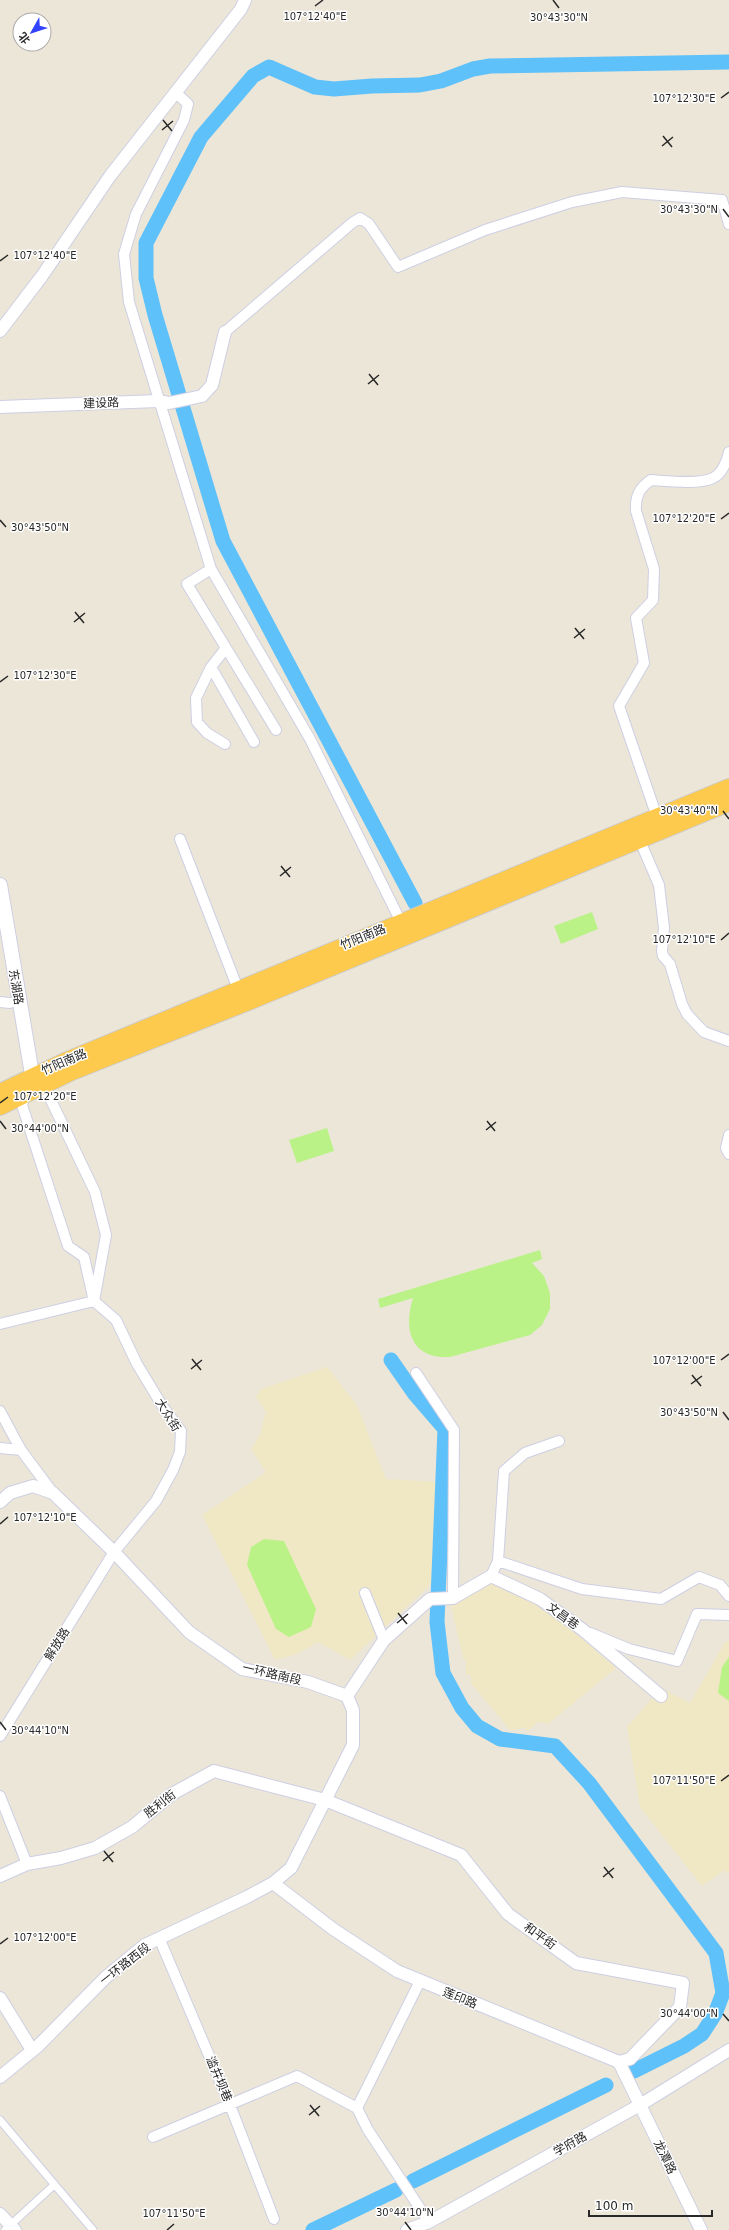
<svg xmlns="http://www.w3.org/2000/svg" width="729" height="2230" font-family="'DejaVu Sans','Noto Sans SC',sans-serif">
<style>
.education{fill:#f0e7c5}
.pitch{fill:#baf288}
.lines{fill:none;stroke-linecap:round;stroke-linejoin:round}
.river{stroke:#5fc1fa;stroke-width:15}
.pedestrian-casing{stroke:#cdcfe3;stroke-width:9}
.minor-casing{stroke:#cdcfe3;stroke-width:12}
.tertiary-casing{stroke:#cdcfe3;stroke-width:14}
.secondary-casing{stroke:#cdcfe3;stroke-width:16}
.trunk-casing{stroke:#cbcbcb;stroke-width:18}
.pedestrian{stroke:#fff;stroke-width:7}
.minor{stroke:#fff;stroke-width:10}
.tertiary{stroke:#fff;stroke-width:12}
.secondary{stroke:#fff;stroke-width:14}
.trunk{stroke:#feca4e;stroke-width:16}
.ticks{fill:none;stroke:#282828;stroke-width:1.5}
.labels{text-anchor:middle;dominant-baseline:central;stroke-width:3;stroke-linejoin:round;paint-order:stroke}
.street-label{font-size:12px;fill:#282828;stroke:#fff}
.ticks-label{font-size:10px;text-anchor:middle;fill:#282828;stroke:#fff;stroke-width:3;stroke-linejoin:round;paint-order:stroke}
</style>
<rect width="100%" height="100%" fill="#ece6d8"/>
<path class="education" d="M327,1367L357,1405L386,1479L439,1482L434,1581L350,1660L318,1642L297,1654L275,1660L202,1515L266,1472L251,1449L260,1434L266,1412L256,1397L261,1389Z
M492,1582L543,1605L616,1668L548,1724L538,1722L528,1731L525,1728L510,1730L470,1682L472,1680L469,1674L466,1675V1660L463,1658L451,1606Z
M729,1641V1874L725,1870L702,1886L640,1807L627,1727L661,1688L690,1703L725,1642Z"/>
<path class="pitch" d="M592,912L598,929L561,944L554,926Z
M327,1128L334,1151L297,1163L289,1140Z
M540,1250L542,1259L532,1263L544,1276L550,1293V1309L542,1325L530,1335L450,1357C411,1359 403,1330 413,1298L380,1308L378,1299Z
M264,1539L284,1541L316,1609L311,1627L289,1637L276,1629L247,1565L251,1547Z
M729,1657V1701L718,1693L722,1667Z"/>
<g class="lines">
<path class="river" d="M415,903L223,541L155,315L146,278V243L201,137L253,76L269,67L315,87L334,89L372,86L420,85L441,81L473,69L490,66L729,62
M391,1360L414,1393L445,1429L437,1622L443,1673L462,1708L477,1726L500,1739L555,1746L589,1783L716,1953L723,1993L715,2014L702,2034L684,2046L634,2071
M413,2181L606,2085
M313,2230L396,2190"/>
<g class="pedestrian-casing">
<path id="pedestrian" d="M0,2120L93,2230
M5,2230L54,2185"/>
</g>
<g class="minor-casing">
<path id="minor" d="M175,92L188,104L184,120L136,214L124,254L129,302L211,569L310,739L401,922
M225,332L352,223L360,218L369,224L398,267L485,230L572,202L622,192L722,200L729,224
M211,569L187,584L276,730
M211,667L254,742
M225,744L207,733L197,722L196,698L211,667L226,648
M657,817L619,706L644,663L636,618L653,600L654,569L636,511C635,497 639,488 651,480C667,481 699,485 713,478C722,474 727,461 729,452
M637,834L659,885L664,928L662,951L663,956L670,964L682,1004L687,1014L704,1032L729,1041
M180,839L238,989
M0,1002L10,1003
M34,1088L48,1094L95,1192L106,1235L94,1301
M26,1093L22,1105L68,1246L84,1257L93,1297
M729,1135L726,1148L729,1154
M0,1324L94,1301
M416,1373L454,1430L453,1598
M0,1411L21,1450L53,1493
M0,1448L21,1450
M498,1561L582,1589L661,1599L699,1577L720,1585L729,1596
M491,1576L498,1561L504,1471L525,1453L559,1441
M365,1593L384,1640
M590,1633L629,1649L677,1661L697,1614L729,1615
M0,1736L114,1552L156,1501L173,1470L180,1452L181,1431L163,1407L137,1364L116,1320L94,1301
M0,1796L27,1864
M160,1940L230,2105L274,2219
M357,2108L420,1981
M153,2137L297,2076L357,2108L368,2130L429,2222"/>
</g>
<g class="tertiary-casing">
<path id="tertiary" d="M0,331L42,276L110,176L241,9L245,0
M0,407L158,401L169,403L202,396L212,385L225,332
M0,1502L10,1493L33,1486L53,1493L114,1552L189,1632L242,1669L308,1682L347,1696L353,1710V1745L291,1868L273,1883L247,1897L145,1945L106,1977L38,2046L0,2077
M347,1696L384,1640L430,1599L453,1598L491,1576L540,1599L583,1630L661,1696
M0,1876L27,1864L61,1858L95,1848L132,1827L172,1794L214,1771L325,1800L461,1855L508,1914L576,1963L683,1983L680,2007L630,2059L619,2062
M273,1883L333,1929L397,1971L619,2062L701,2230
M0,1998L32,2050
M0,2214L15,2230
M407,2230L429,2222L640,2105L729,2050"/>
</g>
<g class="secondary-casing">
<path id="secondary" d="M0,885L34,1086"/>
</g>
<g class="trunk-casing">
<path id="trunk" d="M0,1092L65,1061L729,787
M0,1107L72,1072L251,1001L729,803"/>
</g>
<use href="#pedestrian" class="pedestrian"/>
<use href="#minor" class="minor"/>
<use href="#tertiary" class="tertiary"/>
<use href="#secondary" class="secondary"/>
<use href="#trunk" class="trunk"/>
</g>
<path class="ticks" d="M553,0L559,8M315,6L323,0M721,98L729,92M163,120L172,131M162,130L173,121M663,136L672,147M662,146L673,137M723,209L729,217M0,261L8,255M369,374L378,385M368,384L379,375M721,519L729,513M0,520L6,527M75,612L84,623M74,622L85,613M575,628L584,639M574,638L585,629M0,682L8,676M723,811L729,819M281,866L290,877M280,876L291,867M721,940L729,933M0,1103L8,1097M0,1121L6,1129M487,1121L495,1131M486,1130L496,1122M192,1359L201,1370M721,1360L729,1354M191,1369L202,1360M692,1375L701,1386M691,1384L702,1376M723,1412L729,1420M0,1524L8,1517M398,1613L407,1624M397,1623L408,1614M0,1722L6,1730M721,1781L729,1775M104,1851L113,1862M103,1861L114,1852M604,1867L613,1878M603,1877L614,1868M0,1944L8,1938M723,2014L729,2021M310,2105L319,2116M309,2115L320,2106M405,2222L411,2230M167,2230L174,2224"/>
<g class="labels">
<g class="street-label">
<text transform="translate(101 403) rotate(-2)">建设路</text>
<text transform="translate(363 937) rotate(-22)">竹阳南路</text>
<text transform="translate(16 987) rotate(80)">东湖路</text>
<text transform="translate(64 1062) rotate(-23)">竹阳南路</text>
<text transform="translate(168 1415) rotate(58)">大众街</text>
<text transform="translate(563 1616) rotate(36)">文昌巷</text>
<text transform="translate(57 1644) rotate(-58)">解放路</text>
<text transform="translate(272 1674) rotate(13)">一环路南段</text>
<text transform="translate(160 1804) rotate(-38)">胜利街</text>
<text transform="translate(540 1936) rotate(36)">和平街</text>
<text transform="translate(125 1964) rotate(-38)">一环路西段</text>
<text transform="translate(460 1998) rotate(22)">莲印路</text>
<text transform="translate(219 2079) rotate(67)">滥井坝巷</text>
<text transform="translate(570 2144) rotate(-29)">学府路</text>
<text transform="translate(665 2157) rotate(64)">龙潭路</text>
</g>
</g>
<g class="ticks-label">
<text x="315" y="20">107°12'40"E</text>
<text x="559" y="21">30°43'30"N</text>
<text x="684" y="102">107°12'30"E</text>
<text x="689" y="213">30°43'30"N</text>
<text x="45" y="259">107°12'40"E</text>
<text x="684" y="522">107°12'20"E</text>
<text x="40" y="531">30°43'50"N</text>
<text x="45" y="679">107°12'30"E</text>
<text x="689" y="814">30°43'40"N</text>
<text x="684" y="943">107°12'10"E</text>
<text x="45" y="1100">107°12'20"E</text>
<text x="40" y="1132">30°44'00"N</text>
<text x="684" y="1364">107°12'00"E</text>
<text x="689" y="1416">30°43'50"N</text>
<text x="45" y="1521">107°12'10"E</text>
<text x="40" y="1734">30°44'10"N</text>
<text x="684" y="1784">107°11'50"E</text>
<text x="45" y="1941">107°12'00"E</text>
<text x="689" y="2017">30°44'00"N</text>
<text x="405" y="2216">30°44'10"N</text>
<text x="174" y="2217">107°11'50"E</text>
</g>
<g transform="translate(32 32) rotate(231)"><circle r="19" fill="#ffffff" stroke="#a9a9a9"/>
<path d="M0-3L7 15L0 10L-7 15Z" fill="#3243ff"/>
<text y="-6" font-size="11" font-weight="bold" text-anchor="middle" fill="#282828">北</text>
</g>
<path d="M589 2210v6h123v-6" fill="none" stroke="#282828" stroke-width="2"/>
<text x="595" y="2210" font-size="12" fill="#282828" stroke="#ffffff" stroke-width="3" paint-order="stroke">100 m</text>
</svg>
